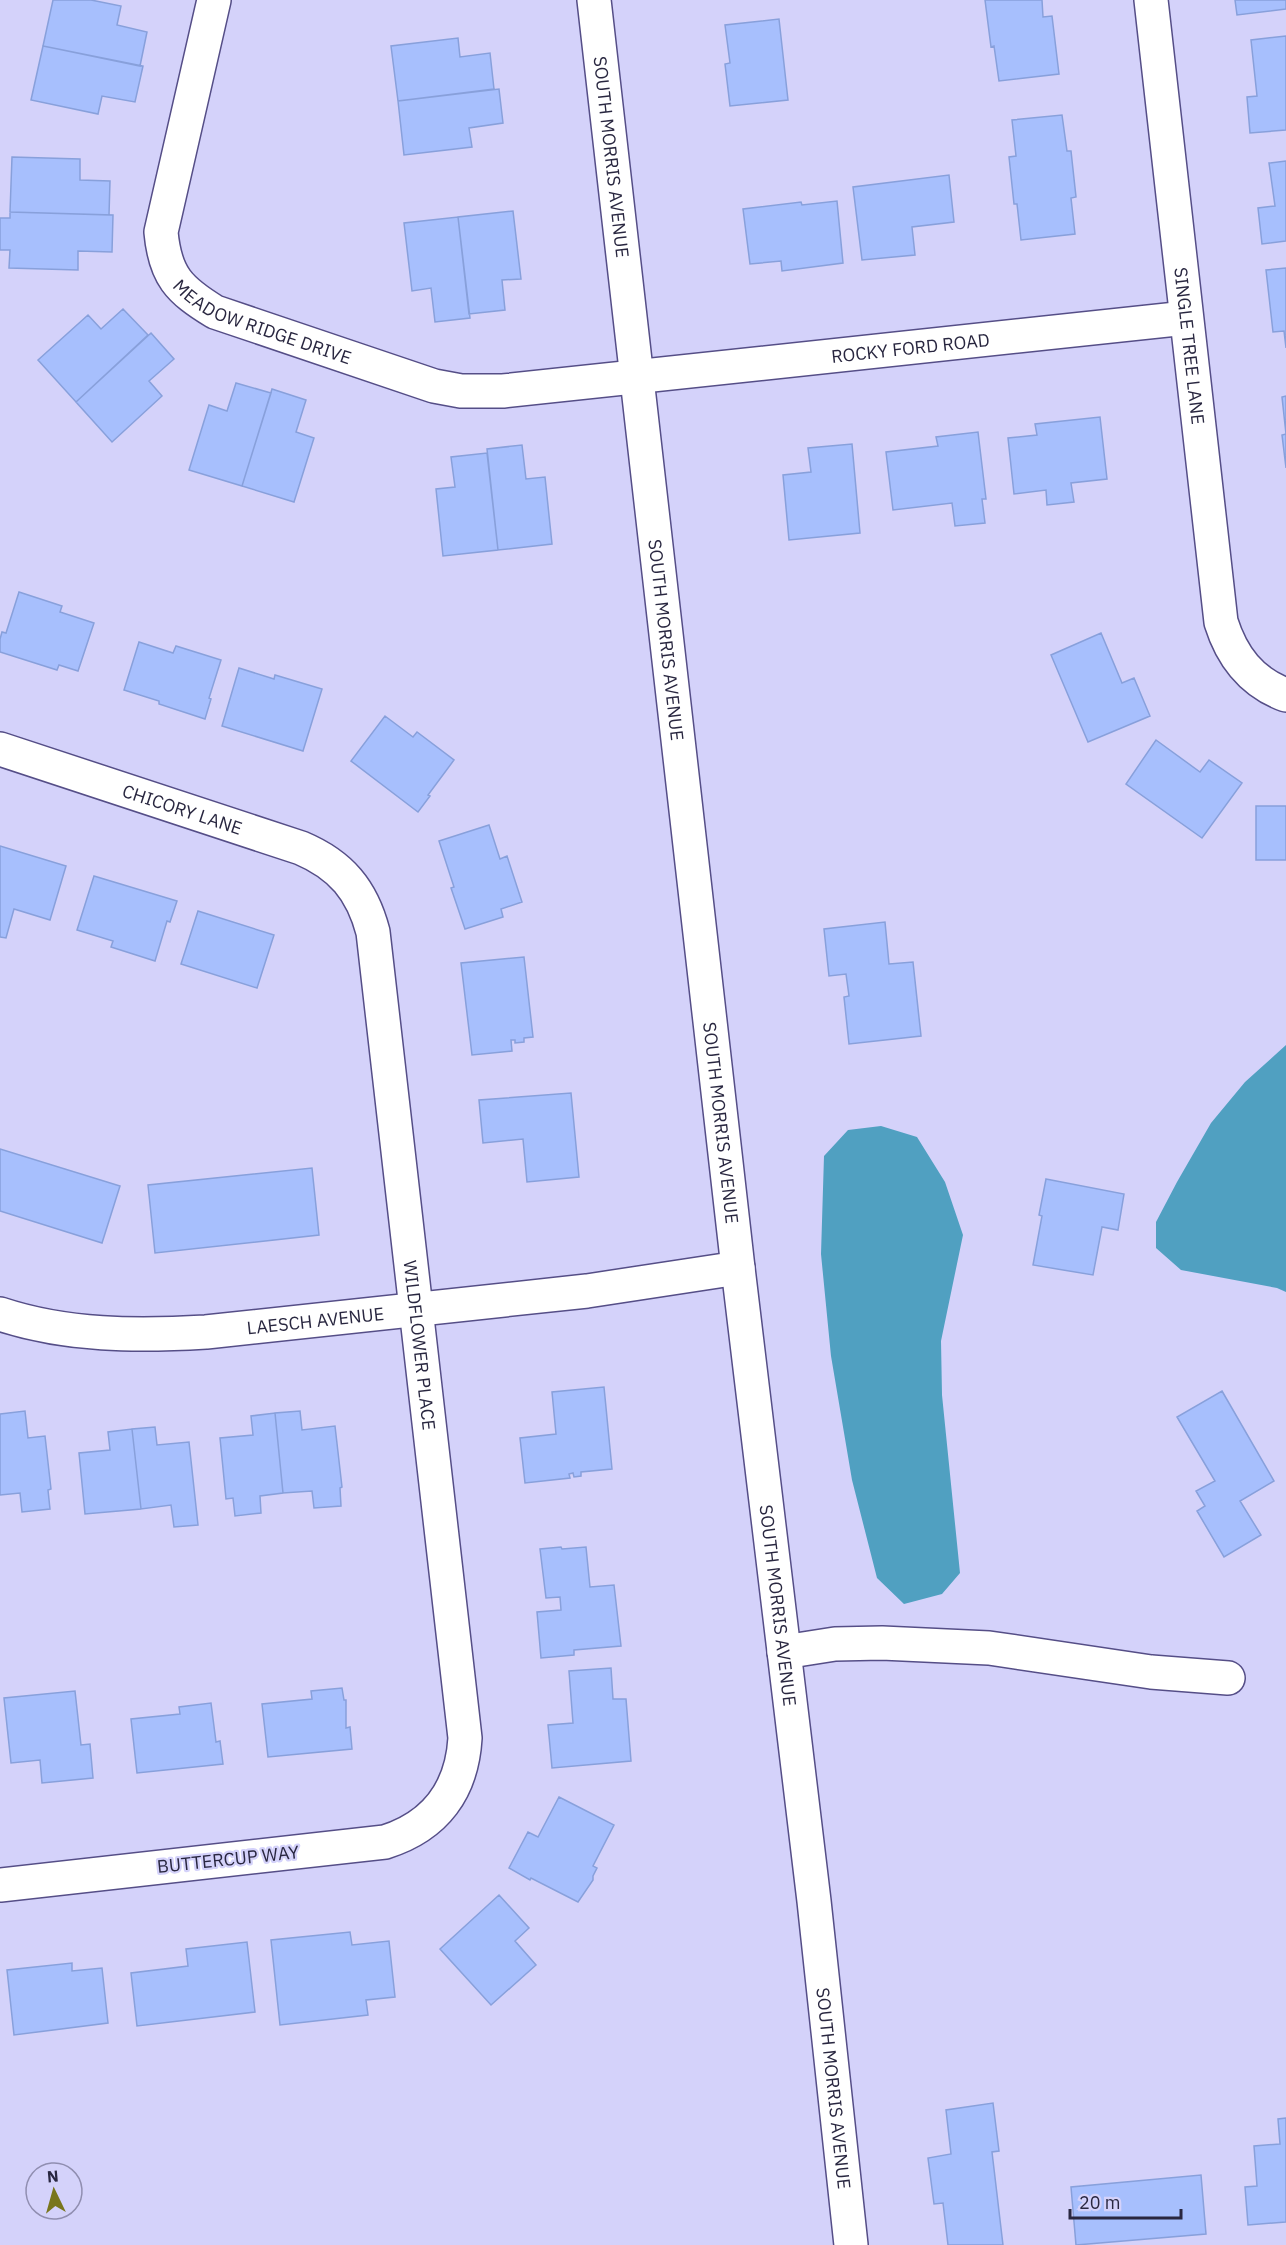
<svg xmlns="http://www.w3.org/2000/svg" width="1286" height="2245" font-family="'IBM Plex Sans',sans-serif">
<style>
.water{fill:#50a0c1}
.building{fill:#a7bffd;stroke:#88a0db;stroke-width:1.5}
.lines{fill:none;stroke-linecap:round;stroke-linejoin:round}
.minor-casing{stroke:#554e87;stroke-width:36}
.minor{stroke:#fff;stroke-width:33}
.labels{text-anchor:middle;dominant-baseline:central;stroke-width:4.5;stroke-linejoin:round;paint-order:stroke}
.street-label{font-size:18px;fill:#292740;stroke:#d4d2fa}
</style>
<rect width="100%" height="100%" fill="#d4d2fa"/>
<path class="water" d="M1286,1045V1292L1277,1288L1181,1270L1156,1248V1222L1177,1182L1211,1123L1245,1082Z
M881,1126L917,1137L945,1182L963,1235L941,1341L942,1395L960,1573L942,1594L904,1604L877,1578L852,1480L831,1356L821,1254L824,1156L848,1130Z"/>
<path class="building" d="M53,0H91L121,6L117,25L147,32L140,66L43,46Z
M985,0H1042L1043,17L1052,16L1059,74L999,81L994,46L991,47Z
M1235,0H1286V9L1237,15Z
M779,19L788,100L730,106L725,64L730,63L725,25Z
M1286,36V130L1250,133L1247,97L1257,96L1251,40Z
M458,38L460,57L490,53L494,89L398,101L391,46Z
M43,46L143,66L135,102L102,96L98,114L31,100Z
M499,89L503,123L469,128L472,147L404,155L398,101Z
M1062,115L1067,151H1071L1076,197L1071,198L1075,234L1021,240L1017,204H1014L1009,157L1016,156L1012,120Z
M12,157L80,159V180L110,181L109,215L10,212Z
M1286,161V241L1262,244L1258,208L1275,206L1269,163Z
M949,175L954,222L912,227L915,255L862,260L853,187Z
M837,201L843,263L782,271L781,261L750,264L743,209L801,202L802,205Z
M513,211L521,279L502,280L505,310L469,314L458,217Z
M10,212L113,215L112,252L78,251V270L9,268L10,250H0V218H10Z
M458,217L470,318L435,322L431,288L412,291L404,223Z
M1286,268V348L1284,331L1273,332L1266,270Z
M123,309L148,335L76,402L38,360L88,315L101,329Z
M151,333L174,359L149,381L162,396L112,442L76,402Z
M236,383L271,393L242,486L189,470L209,405L227,411Z
M272,389L306,400L296,432L314,438L294,502L242,486Z
M1286,396V434L1282,397Z
M1100,417L1107,479L1071,483L1074,502L1047,505L1046,490L1014,494L1008,438L1037,435L1035,424Z
M978,432L986,499H982L985,523L955,526L952,503L893,510L886,452L938,446L936,437Z
M1286,434V468L1282,435Z
M852,444L860,533L789,540L783,475L811,472L808,448Z
M522,445L526,479L545,477L552,544L498,550L487,449Z
M487,453L498,550L443,556L436,489L455,487L451,457Z
M19,592L62,606L60,612L94,623L78,671L59,665L57,670L0,652V639L2,632L6,633Z
M1101,633L1122,683L1134,678L1150,716L1088,742L1051,655Z
M139,642L173,653L176,646L221,660L209,698L211,699L205,719L159,704V701L124,690Z
M239,668L274,679L275,675L322,689L303,751L222,726Z
M385,716L413,737L417,732L454,760L428,795L430,796L418,812L351,761Z
M1156,740L1200,772L1209,760L1242,783L1202,838L1126,784Z
M1256,806H1286V860H1256Z
M489,825L500,859L507,856L522,902L501,909L503,917L465,929L451,888L454,887L439,841Z
M0,846L66,866L50,920L14,909L6,938L0,937Z
M94,876L177,901L170,922L167,921L155,961L111,947L113,941L77,930Z
M198,911L274,935L257,988L181,964Z
M885,922L889,964L913,962L921,1036L849,1044L844,997L849,996L846,974L829,976L824,929Z
M524,957L533,1037L524,1038V1042L515,1043V1040H511L512,1051L472,1055L461,963Z
M571,1093L579,1177L527,1182L523,1139L483,1143L479,1100Z
M0,1149L120,1186L102,1243L0,1211Z
M312,1168L319,1235L155,1253L148,1185Z
M1046,1179L1124,1194L1118,1230L1102,1227L1093,1275L1033,1265L1042,1216L1039,1215Z
M604,1387L612,1469L581,1472V1476L574,1477L573,1473L569,1474L570,1478L525,1483L520,1438L556,1434L552,1392Z
M1222,1391L1274,1481L1240,1501L1261,1535L1224,1557L1197,1511L1205,1506L1196,1491L1215,1481L1177,1417Z
M25,1411L28,1438L45,1436L51,1489L48,1490L50,1509L22,1512L20,1493L0,1495V1414Z
M300,1411L302,1430L335,1426L342,1487L340,1488L341,1506L314,1508L312,1491L283,1493L275,1413Z
M275,1413L283,1493L260,1496L261,1513L235,1516L233,1498L226,1499L220,1438L253,1435L251,1416Z
M155,1427L157,1445L189,1442L198,1525L174,1527L171,1505L141,1509L132,1429Z
M132,1429L141,1509L85,1514L79,1453L110,1450L108,1432Z
M561,1547L562,1549L586,1547L590,1587L614,1585L621,1646L574,1650V1655L541,1658L537,1612L561,1610L560,1597L546,1598L540,1549Z
M611,1668L613,1699H626L631,1761L552,1768L548,1725L573,1723L569,1671Z
M342,1688L344,1700H346V1728L350,1727L352,1749L268,1757L262,1704L312,1699L311,1691Z
M75,1691L81,1745L90,1744L93,1778L42,1783L40,1760L11,1763L4,1698Z
M211,1703L216,1742L220,1741L223,1764L137,1773L131,1719L180,1714L179,1707Z
M559,1797L614,1825L593,1866L597,1868L593,1876V1880L578,1902L531,1878L530,1880L509,1868L528,1832L538,1837Z
M499,1895L529,1928L515,1941L536,1965L491,2005L440,1949Z
M350,1932L352,1945L389,1941L395,1997L366,2000L368,2015L280,2025L271,1940Z
M247,1942L255,2012L137,2026L131,1973L188,1966L186,1949Z
M72,1963V1971L102,1968L108,2023L14,2035L7,1970Z
M993,2103L999,2151L992,2152L1003,2245H948L943,2203L934,2204L928,2158L951,2154L946,2110Z
M1286,2118V2222L1248,2225L1245,2187L1257,2186L1254,2146L1280,2144L1278,2119Z
M1201,2175L1206,2234L1076,2245L1071,2187Z"/>
<g class="lines">
<g class="minor-casing">
<g id="minor">
<path id="s1" d="M214,0L161,232C165,276 179,290 215,312L434,386L461,391H503L1186,318"/>
<path id="s2" d="M594,0L738,1268L814,1901L851,2245"/>
<path id="s3" d="M1151,0L1221,622C1232,657 1251,682 1286,695"/>
<path id="s4" d="M0,749L301,848C341,865 362,890 373,932L465,1738C462,1790 436,1826 385,1842L0,1885"/>
<path id="s5" d="M0,1314C66,1336 137,1336 206,1332L587,1291L738,1268"/>
<path d="M784,1652L835,1644L882,1643L989,1648L1151,1672L1228,1678"/>
</g>
</g>
<use href="#minor" class="minor"/>
</g>
<g class="labels">
<g class="street-label">
<text stroke="none"><textPath href="#s2" startOffset="158">SOUTH MORRIS AVENUE</textPath></text>
<text stroke="none"><textPath href="#s1" startOffset="387">MEADOW RIDGE DRIVE</textPath></text>
<text stroke="none"><textPath href="#s3" startOffset="348">SINGLE TREE LANE</textPath></text>
<text stroke="none"><textPath href="#s1" startOffset="1050">ROCKY FORD ROAD</textPath></text>
<text stroke="none"><textPath href="#s2" startOffset="644">SOUTH MORRIS AVENUE</textPath></text>
<text stroke="none"><textPath href="#s4" startOffset="192">CHICORY LANE</textPath></text>
<text stroke="none"><textPath href="#s2" startOffset="1130">SOUTH MORRIS AVENUE</textPath></text>
<text stroke="none"><textPath href="#s5" startOffset="318">LAESCH AVENUE</textPath></text>
<text stroke="none"><textPath href="#s4" startOffset="848">WILDFLOWER PLACE</textPath></text>
<text stroke="none"><textPath href="#s2" startOffset="1616">SOUTH MORRIS AVENUE</textPath></text>
<text transform="translate(228 1859) rotate(-6)">BUTTERCUP WAY</text>
<text stroke="none"><textPath href="#s2" startOffset="2102">SOUTH MORRIS AVENUE</textPath></text>
</g>
</g>
<g transform="translate(54 2191) rotate(355)"><circle r="28" fill="#d4d2fa" stroke="#908eb0" stroke-width="1.5"/>
<path d="M0-4.5L10 22L0 15L-10 22Z" fill="#79761c"/>
<text y="-9" font-size="16" font-weight="bold" text-anchor="middle" fill="#292740">N</text>
</g>
<path d="M1070 2209v9h111v-9" fill="none" stroke="#292740" stroke-width="3"/>
<text x="1079" y="2209" font-size="18" fill="#292740" stroke="#d4d2fa" stroke-width="4.5" paint-order="stroke">20 m</text>
</svg>
